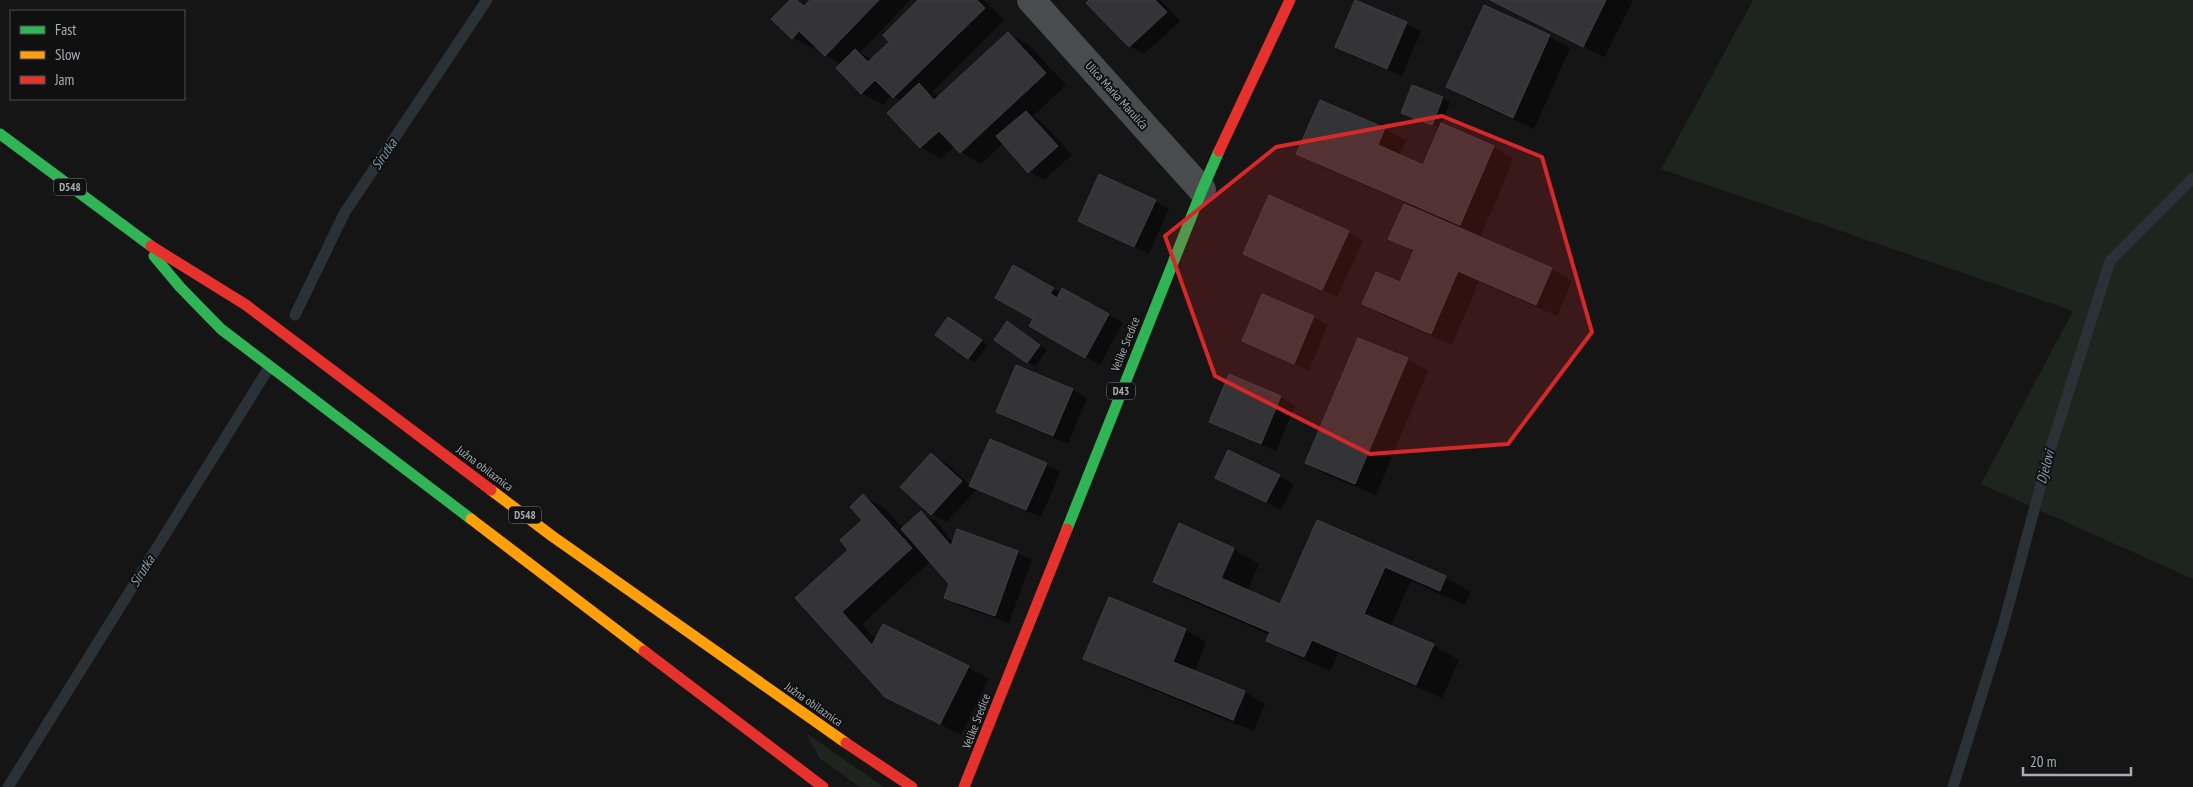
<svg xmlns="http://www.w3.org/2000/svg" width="2193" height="787" font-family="'PT Sans Narrow',sans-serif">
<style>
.green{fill:#1e241e}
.shadow{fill:#0007}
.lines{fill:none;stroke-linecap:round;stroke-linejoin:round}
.stream{stroke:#2a3237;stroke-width:11}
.building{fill:#343436;stroke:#3e3f42}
.street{stroke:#4a4b4e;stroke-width:28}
.fast{stroke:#30b455;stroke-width:11}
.slow{stroke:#ff9f0a;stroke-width:11}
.jam{stroke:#e5322d;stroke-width:11}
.marked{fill:#d62828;fill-opacity:0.2;stroke:#d62828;stroke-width:4;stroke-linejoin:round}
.labels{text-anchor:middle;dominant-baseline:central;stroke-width:4;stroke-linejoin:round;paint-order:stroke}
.shield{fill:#101011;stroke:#7a7e84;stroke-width:1}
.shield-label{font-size:11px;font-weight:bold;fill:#a7adb6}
.street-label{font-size:12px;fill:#a7adb6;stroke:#101011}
.water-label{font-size:14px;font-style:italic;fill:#809daf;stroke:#101011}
</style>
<rect width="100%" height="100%" fill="#151516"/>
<path class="green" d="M1753,0H2193V579L1981,484L2073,311L1661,169Z
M806,733L884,787H860L820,759Z"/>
<path class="shadow" d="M791,0H798L806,5L811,0H910L860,53L872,60L891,42L920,0H984L1004,20L932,92L940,97L1008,33L1029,45L1066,85L1033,116L1041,121L1072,155L1044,180L1029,172L1004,143L981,164L961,152L955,146L941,159L920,147L901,101L892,95L883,105L862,93L838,68L842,65L826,55L816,46L814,49L793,38Z
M1091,0H1160L1180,21L1144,54L1130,46Z
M1490,0H1633L1604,57Z
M1356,1L1421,31L1402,76L1351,55L1337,47Z
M1549,36L1570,48L1534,129L1468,99L1448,87Z
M1443,98L1450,102L1441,124L1494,147L1514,159L1481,236L1318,165L1298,154L1320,101L1385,129L1406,141L1399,156L1424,166L1440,128L1403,113Z
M1155,201L1169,209L1149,254L1079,220Z
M1404,206L1552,269L1572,281L1557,316L1479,282L1452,345L1384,316L1363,304L1400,284L1414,252L1390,238Z
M1348,232L1363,241L1337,297L1244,253Z
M1014,267L1061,293L1063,289L1123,323L1100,365L1031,326L1034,319Z
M1263,296L1314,317L1328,325L1309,371L1244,341Z
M956,322L988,345L975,362L968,358Z
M1007,322L1047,350L1035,366L1028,362Z
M1407,359L1428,371L1376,495L1327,475L1307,463Z
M1017,366L1073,390L1087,398L1068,444L1012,420L997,412Z
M1230,376L1281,397L1295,406L1276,451L1225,430L1211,421Z
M931,455L946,463L971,486L1046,464L1060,472L1041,517L977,489L947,522L932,514L902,487Z
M1279,476L1294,485L1281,510L1217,478Z
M863,496L884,508L903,528L921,513L936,521L953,542L1017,552L1032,560L1009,623L960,606L946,597L951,584L931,561L862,624L876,640L968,667L989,679L961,735L886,696L797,598L850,550L864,520Z
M1318,522L1445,577L1471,592L1465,605L1411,581L1391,626L1433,645L1459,660L1442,698L1338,653L1330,671L1293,655L1268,640L1270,635L1180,596L1155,581L1179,525L1234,550H1232L1217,583L1220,584L1235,550L1259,564L1247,591L1281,606Z
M1186,630L1206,642L1195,672L1245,692L1265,704L1254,731L1233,723L1246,693H1243L1231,722L1106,670L1085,659Z"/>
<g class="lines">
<path class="stream" d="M295,315L345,212L487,0
M8,787L270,366
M1953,787L2003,626L2051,447L2110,261L2193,178"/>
</g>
<path class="building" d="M790,0H797L804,6L810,0H879L825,56L799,31L792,39L771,19Z
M918,0H977L985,8L893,98L875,80L861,94L836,68L855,49L868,62L889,42L883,35Z
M1089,0H1155L1167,12L1129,47L1086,3Z
M1355,0L1407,22L1387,69L1335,47Z
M1490,0H1606L1583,47Z
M1484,5L1550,35L1513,118L1446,87Z
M1008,32L1046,73L960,153L939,131L920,148L887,113L919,83L934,100Z
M1412,85L1443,97L1432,125L1401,113Z
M1320,100L1385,128L1378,145L1423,165L1441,123L1494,146L1460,225L1296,154Z
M1026,111L1058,146L1028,173L996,136Z
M1099,174L1156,200L1134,247L1078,221Z
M1269,195L1349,231L1322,290L1243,254Z
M1404,204L1552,268L1536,305L1458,271L1431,334L1362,304L1376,272L1400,282L1414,250L1388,239Z
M1013,265L1054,288L1050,293L1057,298L1062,288L1109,314L1085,358L1029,326L1033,319L995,298Z
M1262,294L1314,316L1294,364L1242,341Z
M948,317L982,340L968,359L935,335Z
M1007,321L1040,345L1027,363L994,340Z
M1358,338L1408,358L1355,484L1305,463Z
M1016,365L1073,389L1053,436L996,412Z
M1229,374L1281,396L1261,444L1209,422Z
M990,439L1047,463L1026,510L969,486Z
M1228,450L1280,475L1266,502L1215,478Z
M931,453L962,481L931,515L900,487Z
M863,494L912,548L842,612L872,645L883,624L969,666L940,724L885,697L795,598L848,550L840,540L862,520L850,507Z
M921,511L951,546L957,529L1018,551L995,616L944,598L949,584L901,529Z
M1317,520L1446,576L1440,591L1385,567L1364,614L1434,644L1416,685L1312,640L1304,657L1266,641L1270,632L1153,582L1179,523L1234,548L1221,578L1280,604Z
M1109,597L1186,629L1173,662L1245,691L1233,720L1083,659Z"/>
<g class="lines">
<path class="street" d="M1031,0L1202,190"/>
<path class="fast" d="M0,134L151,246
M154,256L180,287L221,329L471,519
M1067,529L1202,190L1219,151"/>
<path class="slow" d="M491,490L552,536L846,743
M471,519L644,651"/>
<path class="jam" d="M1219,151L1290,0
M151,246L246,305L491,490
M644,651L823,787
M846,743L912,787
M964,787L1067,529"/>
</g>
<path class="marked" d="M1442,116L1542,157L1592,332L1508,444L1370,454L1215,376L1165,236L1276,147Z"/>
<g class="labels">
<g class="shield">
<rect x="54" y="178.5" width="32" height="17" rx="4"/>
<rect x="1107" y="382.5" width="28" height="17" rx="4"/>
<rect x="509" y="506.5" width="32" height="17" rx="4"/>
</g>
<g class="shield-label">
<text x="70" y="187">D548</text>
<text x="1121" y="391">D43</text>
<text x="525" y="515">D548</text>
</g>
<g class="street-label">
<text transform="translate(1117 95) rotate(48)">Ulica Marka Marulića</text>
<text transform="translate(1125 344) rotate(-68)">Velike Sredice</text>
<text transform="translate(485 468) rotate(37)">Južna obilaznica</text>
<text transform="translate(814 704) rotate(35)">Južna obilaznica</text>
<text transform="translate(976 721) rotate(-69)">Velike Sredice</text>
</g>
<g class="water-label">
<text transform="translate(384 154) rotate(-56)">Sirutka</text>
<text transform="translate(2045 467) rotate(-75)">Djelovi</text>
<text transform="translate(142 571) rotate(-58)">Sirutka</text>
</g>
</g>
<rect x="10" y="10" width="175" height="90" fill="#101011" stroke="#4c4f53"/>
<rect x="20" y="26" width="25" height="8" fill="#30b455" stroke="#4c4f53"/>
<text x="55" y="35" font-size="15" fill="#a7adb6">Fast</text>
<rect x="20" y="51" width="25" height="8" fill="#ff9f0a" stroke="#4c4f53"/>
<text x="55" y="60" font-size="15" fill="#a7adb6">Slow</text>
<rect x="20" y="76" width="25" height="8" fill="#e5322d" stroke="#4c4f53"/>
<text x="55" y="85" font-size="15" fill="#a7adb6">Jam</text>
<path d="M2023 767v8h108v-8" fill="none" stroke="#a7adb6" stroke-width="2.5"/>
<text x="2030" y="767" font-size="15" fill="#a7adb6" stroke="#101011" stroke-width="4" paint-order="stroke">20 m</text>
</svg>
